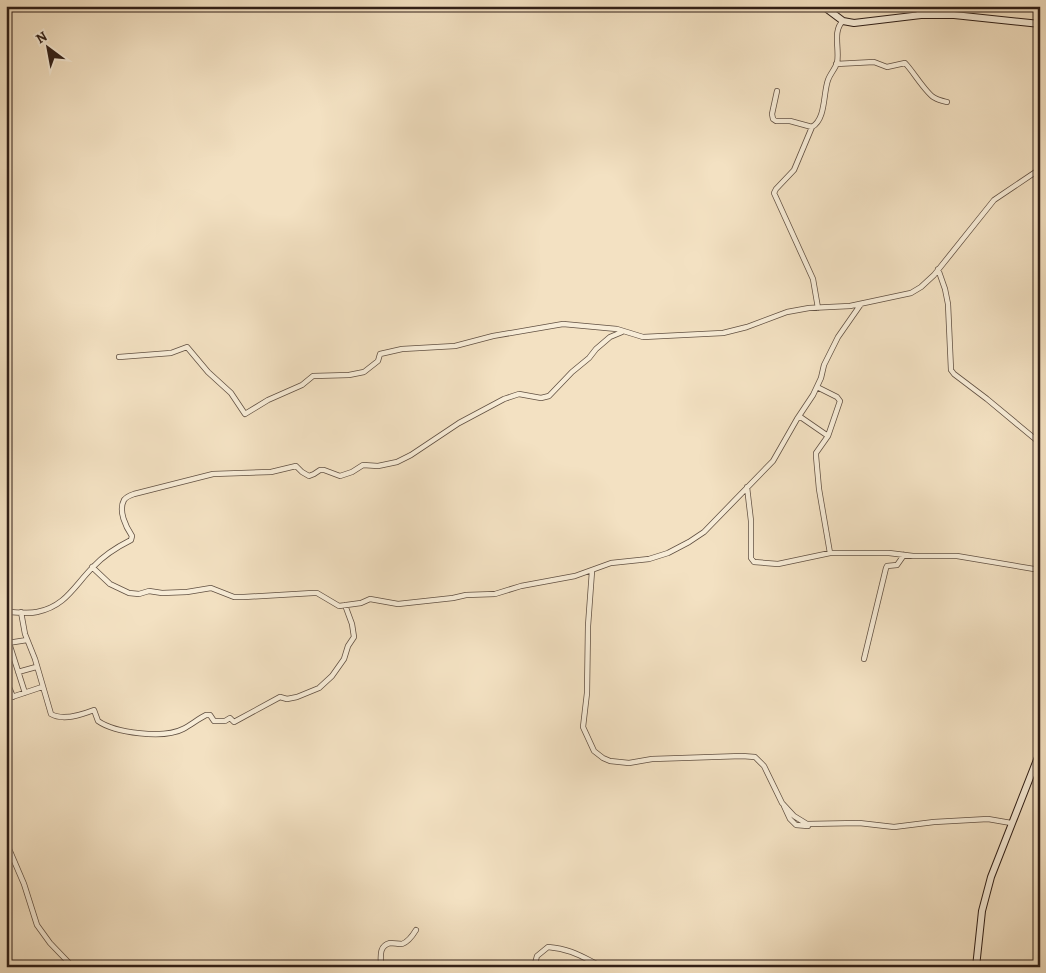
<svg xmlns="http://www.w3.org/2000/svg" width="1046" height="973" font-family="Alegreya,serif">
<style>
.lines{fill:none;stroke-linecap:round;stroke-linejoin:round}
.street-casing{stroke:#615042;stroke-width:6}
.secondary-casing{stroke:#301f17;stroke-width:8}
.street{stroke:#f7ecd7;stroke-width:4.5}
.secondary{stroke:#f7ecd7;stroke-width:6}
</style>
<rect width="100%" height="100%" fill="#f3e1c2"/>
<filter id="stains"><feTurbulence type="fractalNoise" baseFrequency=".004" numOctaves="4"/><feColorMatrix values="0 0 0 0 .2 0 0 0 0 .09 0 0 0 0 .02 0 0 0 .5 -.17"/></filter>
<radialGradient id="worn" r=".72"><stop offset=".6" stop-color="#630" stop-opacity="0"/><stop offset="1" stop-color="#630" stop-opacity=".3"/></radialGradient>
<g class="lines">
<g class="street-casing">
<path id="street" d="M915,6L921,15
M836,64L874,62L887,67L905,63C913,71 927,95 935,98C938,100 943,101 947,102
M777,91L772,114L773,119L776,121H790L812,127C826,119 823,94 828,80C830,74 835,69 837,63C840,50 832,31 843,21
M812,127L794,170L776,189L774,193L813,279L818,308
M938,269L945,289L948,304L951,370L954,374L987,399L1040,443
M119,357L171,353L187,347L208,372L231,393L245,414L268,400L302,385L313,376L349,375L364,372L378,361L380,354L402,349L455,346L493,336L563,324L617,329L643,337L723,333L747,327L787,312L809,308L850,306L911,293L921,287L934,275L994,200L1040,169
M817,387L837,397L840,401L828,436L816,453V456L819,489L830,553
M799,416L828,436
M747,487L751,521V558L754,562L778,564L830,553H889L913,556H957L1040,570
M92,567L110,584L129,593L139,594L149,591L162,593L187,592L211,588L234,597H244L313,593H317L339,606L361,603L370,599L398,604L453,598L466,595L495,594L521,586L575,576L611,563L649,559L668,553L689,542L704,532L773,461L797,419L813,395L821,378L824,365L838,337L861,304
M592,571L588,626L587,693L583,727L594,751L603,758L610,761L629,763L652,759L742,756L755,757L764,766L782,803L794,816L807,824L859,823L894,827L934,822L988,819L1011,823
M6,612C16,612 28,614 37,612C66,606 74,586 93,567C104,555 117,547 131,540L132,536C126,527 118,511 124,500C126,497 131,495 134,494L213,474L271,472L296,466L302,472L309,476L314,474L320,470H324L340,476L352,472L363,465L378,466L397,462L411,455L459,423L504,399L519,394L541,398L549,396L572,372L589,358L596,349L610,337L622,332
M21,612L25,634L35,659L51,714C63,721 81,715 94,710L98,721C115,733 164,739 183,729C191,725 198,719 206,715H210L214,721H225L230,718L234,722L280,697L287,699L297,697L319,688L332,676L344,659L348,646L354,637L352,624L345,605
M8,643L27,640
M9,643L25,693
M864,659L886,568L887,566L897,565L904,555
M18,672L36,667
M6,680L13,697
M6,699L42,687
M784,806L790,819L796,825L808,826
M6,842L24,884L37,925L50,943L73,967
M381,967C381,958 378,946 390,943C394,943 398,944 402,944C408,942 413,935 416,930
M534,967L537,956L548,947C572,949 582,957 603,967"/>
</g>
<g class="secondary-casing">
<path id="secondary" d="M823,6L843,21L854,23L921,15H954L1040,24
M976,967L982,911L991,877L1040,752"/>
</g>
<use href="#street" class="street"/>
<use href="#secondary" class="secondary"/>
</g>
<rect width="1046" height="973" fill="none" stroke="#f3e1c2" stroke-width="25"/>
<rect x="8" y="8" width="1031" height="958" fill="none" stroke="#301f17" stroke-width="2.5"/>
<rect x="12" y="12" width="1021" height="948" fill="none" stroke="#301f17"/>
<g transform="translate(48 48) rotate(328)" stroke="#f7ecd7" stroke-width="4" paint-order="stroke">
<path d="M0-4L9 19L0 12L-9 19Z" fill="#301f17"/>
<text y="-8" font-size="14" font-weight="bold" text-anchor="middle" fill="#301f17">N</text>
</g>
<rect width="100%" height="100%" filter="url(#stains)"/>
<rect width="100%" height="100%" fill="url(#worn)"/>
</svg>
